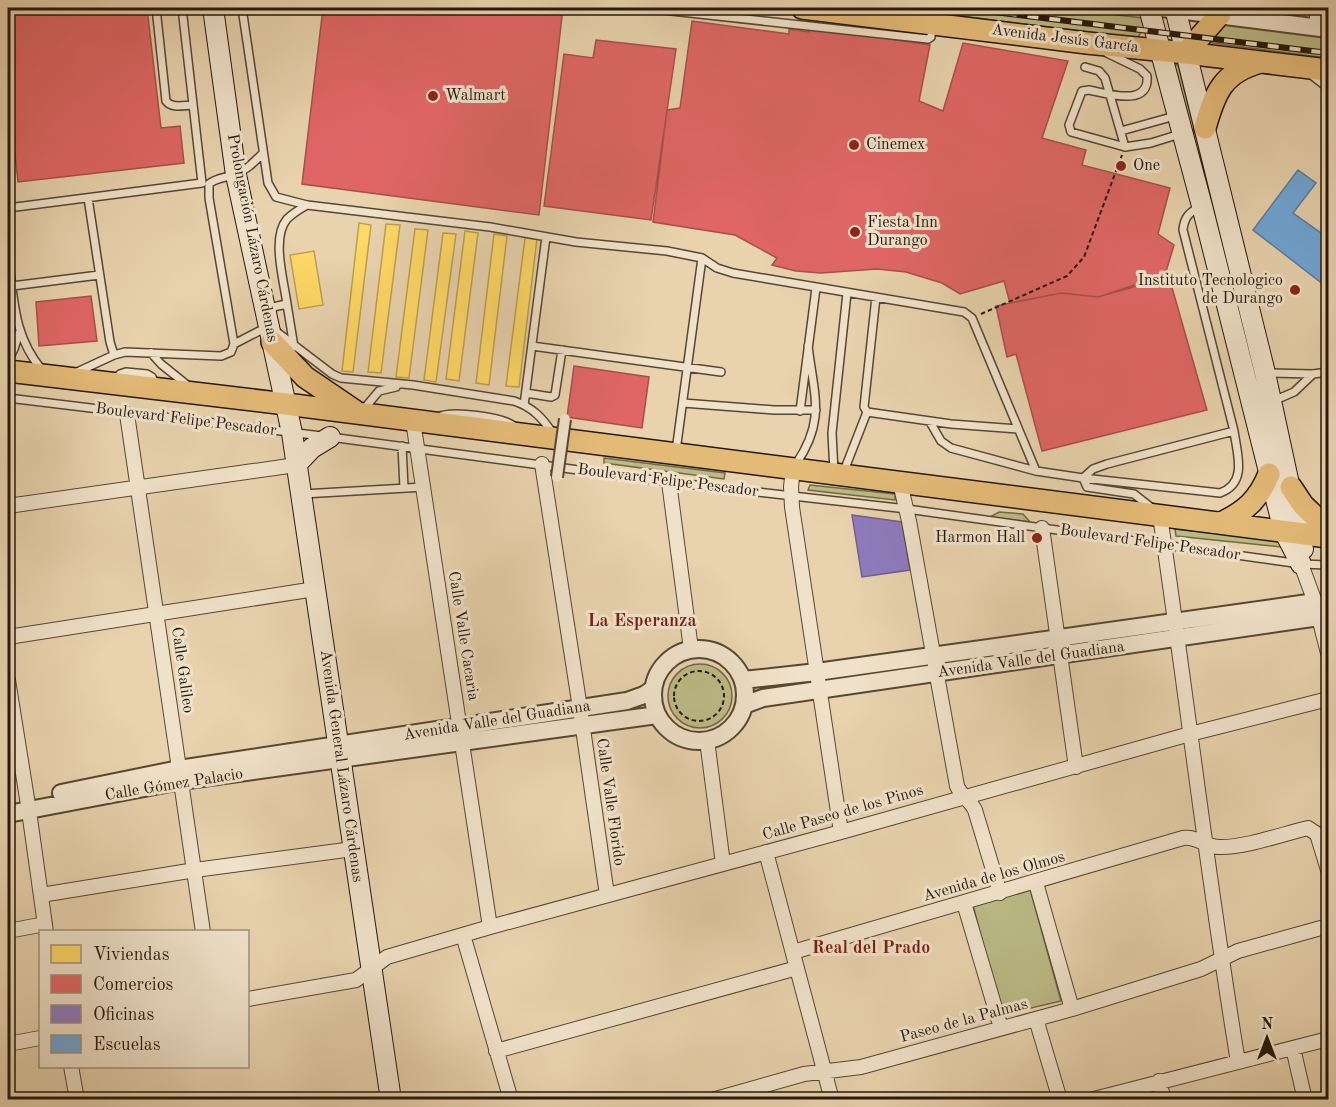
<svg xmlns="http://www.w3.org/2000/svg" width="1336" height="1107" font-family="'Old Standard TT',serif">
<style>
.green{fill:#bcbb86;stroke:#706a49;stroke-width:1.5}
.homes{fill:#ffd966;stroke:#be9f4b;stroke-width:1.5}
.shops{fill:#e06666;stroke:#a84f4b;stroke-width:1.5}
.offices{fill:#8e7cc3;stroke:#6e5e8c;stroke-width:1.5}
.schools{fill:#6fa8dc;stroke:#597d9e;stroke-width:1.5}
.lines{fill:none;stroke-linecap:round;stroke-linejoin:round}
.service-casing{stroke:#564734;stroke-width:10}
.minor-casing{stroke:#564734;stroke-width:16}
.tertiary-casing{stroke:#564734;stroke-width:20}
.secondary-casing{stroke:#25180c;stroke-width:22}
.primary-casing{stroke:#25180c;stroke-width:24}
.path{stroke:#25180c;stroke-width:2;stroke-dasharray:4.5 3;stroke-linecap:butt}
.service{stroke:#f0e2ca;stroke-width:7}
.minor{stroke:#f0e2ca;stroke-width:14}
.tertiary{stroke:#f0e2ca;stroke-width:16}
.secondary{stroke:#f0e2ca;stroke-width:20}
.primary{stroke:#e4ba77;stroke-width:21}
.rail-casing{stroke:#25180c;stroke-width:6}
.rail{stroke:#f0e2ca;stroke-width:4;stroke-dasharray:11;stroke-linecap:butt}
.pedestrian-bridge-casing{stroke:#564734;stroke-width:14;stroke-linecap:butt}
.pedestrian-bridge{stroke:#f0e2ca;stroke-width:10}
.poi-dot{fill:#8f2418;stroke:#f0e2ca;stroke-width:2}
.labels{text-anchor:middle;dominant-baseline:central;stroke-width:6;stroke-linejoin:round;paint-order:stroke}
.street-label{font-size:16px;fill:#25180c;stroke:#f0e2ca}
.poi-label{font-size:16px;fill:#25180c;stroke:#f0e2ca;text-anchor:start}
.neighbourhood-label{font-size:18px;font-weight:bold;fill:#7a1f14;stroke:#f0e2ca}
</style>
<rect width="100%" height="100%" fill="#e8d3ae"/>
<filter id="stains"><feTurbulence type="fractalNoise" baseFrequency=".00333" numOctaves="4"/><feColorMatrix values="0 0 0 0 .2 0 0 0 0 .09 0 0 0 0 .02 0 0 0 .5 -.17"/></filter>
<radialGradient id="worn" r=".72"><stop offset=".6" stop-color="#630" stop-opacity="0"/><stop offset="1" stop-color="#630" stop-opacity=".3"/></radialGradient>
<path class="green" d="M896,8H1057L1143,18L1146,26L1137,38Z
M1230,23L1328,35V58L1205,42L1208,33Z
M1171,65H1178L1204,169L1198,170Z
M604,458L725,473L724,479L604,463Z
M810,485L895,494V500L808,490Z
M999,512L1023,514L1030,522L990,517Z
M1175,529L1280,540L1281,547L1176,536Z
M668 696a32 32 0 1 1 64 0a32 32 0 1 1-64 0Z
M807,679L808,686L754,694L752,686Z
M1030,889L1061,1001L1001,1015L973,905Z"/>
<path class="homes" d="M359,223L371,225L353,372L342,371Z
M386,224L400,225L381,373L368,372Z
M415,229L428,230L409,378L396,377Z
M465,231L478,233L459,381L446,379Z
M443,233L456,234L436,382L424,380Z
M494,234L507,236L489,385L476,383Z
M525,238L537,239L519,387L506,386Z
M314,251L323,305L299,309L290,255Z"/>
<path class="shops" d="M8,8H147L161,128L180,126L184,163L18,182L8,90Z
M323,8H563L539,215L302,184Z
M692,21L789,34V29L809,32L810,27L930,45L919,101L943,111L963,43L1068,61L1042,138L1086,150L1082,165L1170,188L1158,234L1174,245L1165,275L1098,297L1061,293L1010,303L1004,281L960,294L942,283L906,272L877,269L821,273L796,271L772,265L777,258L735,235L653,222L667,110L680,108Z
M596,40L676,49L651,220L544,206L564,54L593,58Z
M1169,277L1207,410L1042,451L1016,354L1007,357L996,306L1061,293L1098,297Z
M91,296L97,341L39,346L36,302Z
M574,366L649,377L642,428L567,417Z"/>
<path class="offices" d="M852,515L902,522L910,570L862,577Z"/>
<path class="schools" d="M1298,170L1316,183L1293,213L1328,238V288L1253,230Z"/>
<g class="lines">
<g class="service-casing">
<path id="service" d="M156,8L166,101C172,109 184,105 193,105
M242,8L268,183L276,197L307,205L490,227L576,242L667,251L702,258L717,268L733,273L964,312L972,318L1036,471
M644,8L928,39L931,37L932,27
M1107,53L1140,69L1147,76C1150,108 1106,93 1089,90L1082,91L1069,125L1071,132L1125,147L1151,143L1180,134
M1085,67L1099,71L1105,78L1125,147
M1310,74L1323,84L1328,85
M1121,131L1175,116
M88,198L110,342L114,355
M8,208L202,183L182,8
M8,256C14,298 13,336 42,370
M12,286L99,275
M876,297L864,407L867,412L951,424L1018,429
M287,304L294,347
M268,308L287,304C284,281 271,238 287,219C293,213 300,209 307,205
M234,344L269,326L332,374L341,378L413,385L514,401C532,407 543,418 553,434
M532,346L721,372
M151,353L161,364L187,385
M8,361L14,349L19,333
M75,373L114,355L125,352L221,356L231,352L234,344L209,198V184C217,177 227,178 236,174C247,170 255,161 263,153
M1268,373L1313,374L1328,372
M116,379L120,374L126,372L147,374L152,377L156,385
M526,393L551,397L555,395L562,350
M8,398L330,437L669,482L907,509L1301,564L1328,565
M1273,401L1294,392L1313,374
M683,403L774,410H816
M524,405L546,237
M363,410L379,391L396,387
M800,411L816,288
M438,417C452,410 502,417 514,426
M930,422L941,441L951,448L1036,471L1083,478L1093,469L1107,464L1234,431
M402,446L404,488
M676,451L702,258
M796,464C826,420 814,396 808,346
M844,471L867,412
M834,472L832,433L847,293
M303,494L424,487
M1153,509L1134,494L1087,487L1083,478L1220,493C1248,483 1237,454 1234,431L1183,230C1184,218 1189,212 1200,207"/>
</g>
<g class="minor-casing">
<path id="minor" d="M1316,27L1318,8
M127,414L203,932
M413,421L490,927
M542,464L580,708L607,895
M793,469L791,487L792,507L841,832
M669,482L691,649
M900,483L909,521L957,786C961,796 970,800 975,810L1000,893
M8,506L296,465
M1160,516C1187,698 1208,881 1238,1062
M1042,528L1076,767
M1301,564L1315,602L1328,653
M8,637L315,589
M8,680L29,811L46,932
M707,740L723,864
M766,852L832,1100
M1036,883L1072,1009
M41,895L195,870L353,849
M964,903L1001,1028
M8,931L45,924
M463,935L511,1100
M793,952L1183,838C1197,836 1206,847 1219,847C1244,848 1283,834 1308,828L1317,834L1328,870
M248,999L356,980L387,957L490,927L841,832L1190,734L1328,699
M1036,1019L1060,1100
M8,1044L40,1038
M1293,1048L1305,1100
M496,1051L797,968
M71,1066L77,1100
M1159,1081L1164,1100
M712,1100L804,1074L861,1067L1072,1009L1201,969L1238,951L1328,926
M1090,1100L1328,1039"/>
</g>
<g class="tertiary-casing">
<path id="tertiary" d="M1162,8L1328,29
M653 695a46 46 0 1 1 92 0a46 46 0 1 1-92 0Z
M743,680L817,672L1315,602
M744,705L763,698L1319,617
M61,793L179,769L627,701L644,695L653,689
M8,814L181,781L657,715"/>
</g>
<g class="secondary-casing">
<path id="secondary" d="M213,8L236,175L292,433L391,1100
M1149,8L1202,206L1284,531L1301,564
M1175,8L1265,373L1303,549
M296,465L312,448L330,437"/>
</g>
<g class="primary-casing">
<path id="primary" d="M802,8L1087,43L1186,53L1328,70
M1186,53L1220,14
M1205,128C1215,92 1223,72 1261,62
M272,342L305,377L355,411
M8,371L286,404L1328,537
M1291,487L1303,505L1328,529
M1221,523C1246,511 1259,499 1269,474"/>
</g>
<path class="path" d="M981,314L1067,276L1084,257L1122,155
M1324,361L1328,360
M674 696a25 25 0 1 1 50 0a25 25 0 1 1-50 0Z"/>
<use href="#service" class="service"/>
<use href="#minor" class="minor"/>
<use href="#tertiary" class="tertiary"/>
<use href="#secondary" class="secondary"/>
<use href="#primary" class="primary"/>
<g class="rail-casing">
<path id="rail" d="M962,8L1328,53"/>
</g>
<use href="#rail" class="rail"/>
<g class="pedestrian-bridge-casing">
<path id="pedestrian-bridge" d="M557,477L565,419"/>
</g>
<use href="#pedestrian-bridge" class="pedestrian-bridge"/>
</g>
<g class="poi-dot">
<circle cx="433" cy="96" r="6"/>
<circle cx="854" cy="145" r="6"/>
<circle cx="1121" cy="166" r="6"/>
<circle cx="855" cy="232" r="6"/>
<circle cx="1295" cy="290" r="6"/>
<circle cx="1037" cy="538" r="6"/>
</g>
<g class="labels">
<g class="street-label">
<text transform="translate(1065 39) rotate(7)">Avenida Jesús García</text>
<text transform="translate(252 238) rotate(79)">Prolongación Lázaro Cárdenas</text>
<text transform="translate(186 420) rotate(7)">Boulevard Felipe Pescador</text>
<text transform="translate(668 481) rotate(7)">Boulevard Felipe Pescador</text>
<text transform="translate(1150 543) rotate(8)">Boulevard Felipe Pescador</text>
<text transform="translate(463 636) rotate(81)">Calle Valle Cacaria</text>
<text transform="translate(1031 660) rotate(-8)">Avenida Valle del Guadiana</text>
<text transform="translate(182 670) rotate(82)">Calle Galileo</text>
<text transform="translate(497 721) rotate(-9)">Avenida Valle del Guadiana</text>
<text transform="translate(341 766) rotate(82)">Avenida General Lázaro Cárdenas</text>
<text transform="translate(174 785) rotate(-9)">Calle Gómez Palacio</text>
<text transform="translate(610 802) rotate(82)">Calle Valle Florido</text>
<text transform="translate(843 813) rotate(-16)">Calle Paseo de los Pinos</text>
<text transform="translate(994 877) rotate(-16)">Avenida de los Olmos</text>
<text transform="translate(964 1021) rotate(-15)">Paseo de la Palmas</text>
</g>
<g class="poi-label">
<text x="445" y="96">Walmart</text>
<text x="866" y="145">Cinemex</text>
<text x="1133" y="166">One</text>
<text x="867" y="223">Fiesta Inn<tspan x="867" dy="18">Durango</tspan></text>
<text x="1283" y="281" text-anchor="end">Instituto Tecnologico<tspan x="1283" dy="18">de Durango</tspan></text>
<text x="1025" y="538" text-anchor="end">Harmon Hall</text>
</g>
<g class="neighbourhood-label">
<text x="642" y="621">La Esperanza</text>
<text x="871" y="948">Real del Prado</text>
</g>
</g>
<rect width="1336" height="1107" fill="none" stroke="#e8d3ae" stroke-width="30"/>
<rect x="9" y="9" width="1318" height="1089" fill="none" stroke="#25180c" stroke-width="3"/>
<rect x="15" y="15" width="1306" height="1077" fill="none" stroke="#25180c" stroke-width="1.5"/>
<rect x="39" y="930" width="210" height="138" fill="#f0e2ca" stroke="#9f917e" stroke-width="1.5"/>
<rect x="51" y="945" width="30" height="18" fill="#ffd966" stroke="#9f917e" stroke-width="1.5"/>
<text x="93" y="960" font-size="18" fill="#25180c">Viviendas</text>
<rect x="51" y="975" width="30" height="18" fill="#e06666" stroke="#9f917e" stroke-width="1.5"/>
<text x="93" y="990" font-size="18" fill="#25180c">Comercios</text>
<rect x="51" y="1005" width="30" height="18" fill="#8e7cc3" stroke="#9f917e" stroke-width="1.5"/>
<text x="93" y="1020" font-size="18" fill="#25180c">Oficinas</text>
<rect x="51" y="1035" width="30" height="18" fill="#6fa8dc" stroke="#9f917e" stroke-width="1.5"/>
<text x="93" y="1050" font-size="18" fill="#25180c">Escuelas</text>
<g transform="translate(1267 1038)" stroke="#f0e2ca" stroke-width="4.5" paint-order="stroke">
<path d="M0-4.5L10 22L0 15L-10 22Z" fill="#25180c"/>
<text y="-9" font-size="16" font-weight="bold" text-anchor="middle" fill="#25180c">N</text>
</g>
<rect width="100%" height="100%" filter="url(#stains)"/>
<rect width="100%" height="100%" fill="url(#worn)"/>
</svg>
